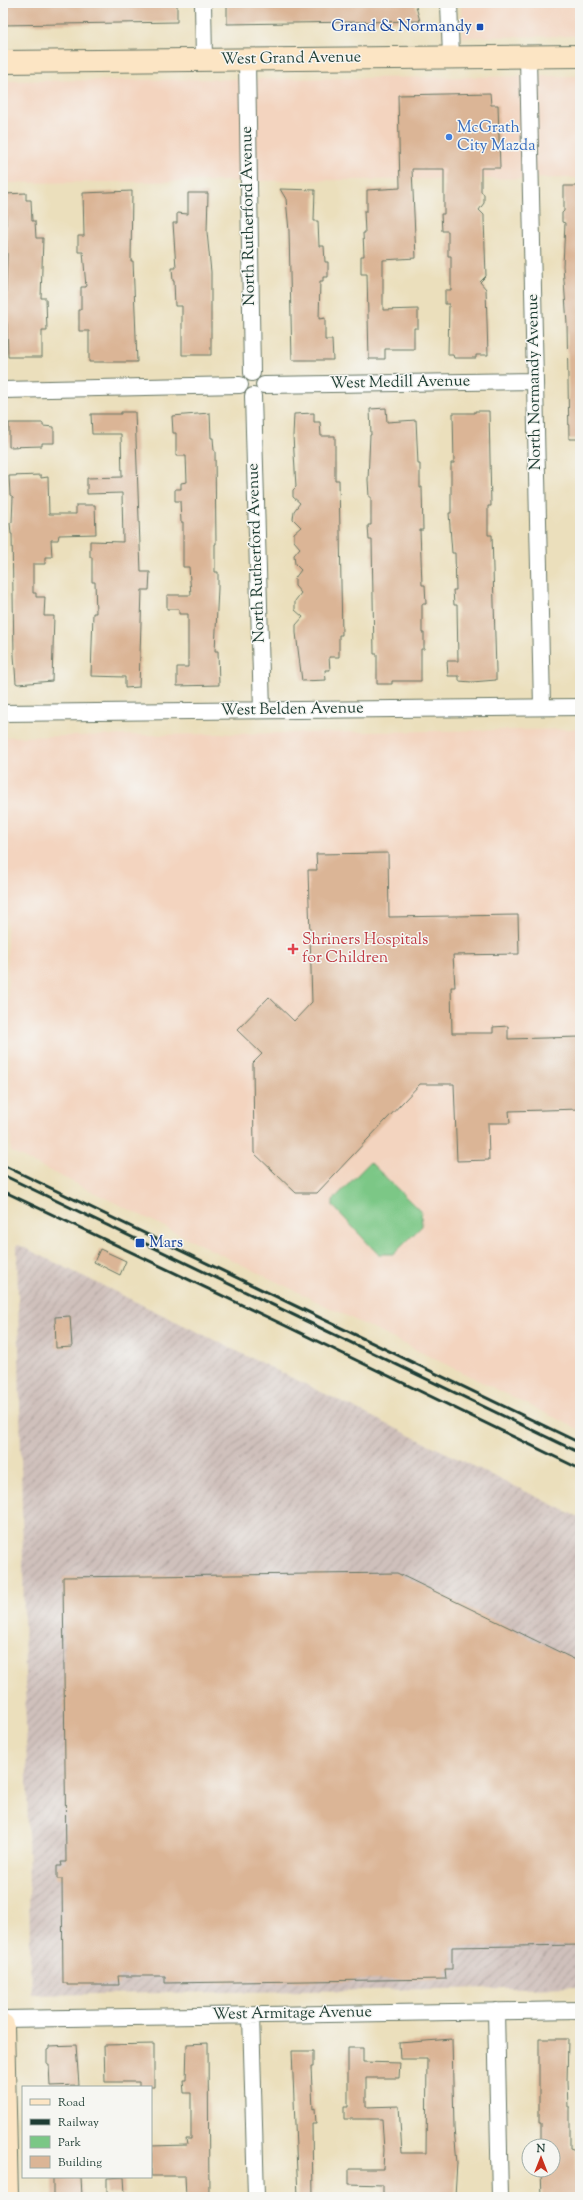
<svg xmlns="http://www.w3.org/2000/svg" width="583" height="2200" font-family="'Sorts Mill Goudy',serif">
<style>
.built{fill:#f3d4bf}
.industrial{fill:url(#industrial-furrows)}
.park{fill:#7bc786;stroke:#4d825d}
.building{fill:#dbb596}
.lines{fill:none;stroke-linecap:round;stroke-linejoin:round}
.street-casing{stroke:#667664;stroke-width:18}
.secondary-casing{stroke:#667664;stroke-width:24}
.street{stroke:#fff;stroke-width:16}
.secondary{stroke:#fce5c4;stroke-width:22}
.rail{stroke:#1f3d34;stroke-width:3}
.transit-dot{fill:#1a4fb4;stroke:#f6f6f2;stroke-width:1.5}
.shop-dot{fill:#3f7fe0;stroke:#f6f6f2;stroke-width:1.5}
.health-dot{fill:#e0444e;stroke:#f6f6f2;stroke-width:1.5}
.labels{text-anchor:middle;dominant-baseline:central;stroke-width:3;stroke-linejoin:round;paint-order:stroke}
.transit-label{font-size:16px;fill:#164399;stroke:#f6f6f2;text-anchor:end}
.street-label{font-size:16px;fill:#1f3d34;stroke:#f6f6f2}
.shop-label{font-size:16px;fill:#366cbe;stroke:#f6f6f2;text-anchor:start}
.health-label{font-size:16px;fill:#be3a42;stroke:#f6f6f2;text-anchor:start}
</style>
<defs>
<pattern id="industrial-furrows" width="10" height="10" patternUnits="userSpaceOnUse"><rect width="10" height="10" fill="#cfc0bb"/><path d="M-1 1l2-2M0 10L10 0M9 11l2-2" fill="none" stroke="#a79d99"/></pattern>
</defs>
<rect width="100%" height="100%" fill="#f6f6f2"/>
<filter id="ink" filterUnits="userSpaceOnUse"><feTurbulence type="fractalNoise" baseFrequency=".025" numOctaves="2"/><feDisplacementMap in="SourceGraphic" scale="8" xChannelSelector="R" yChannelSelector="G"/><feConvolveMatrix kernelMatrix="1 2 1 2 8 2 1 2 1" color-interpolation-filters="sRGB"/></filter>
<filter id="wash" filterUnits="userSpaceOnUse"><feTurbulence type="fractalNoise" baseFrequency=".012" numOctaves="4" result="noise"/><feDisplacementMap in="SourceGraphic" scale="16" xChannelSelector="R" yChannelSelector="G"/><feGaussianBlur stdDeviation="0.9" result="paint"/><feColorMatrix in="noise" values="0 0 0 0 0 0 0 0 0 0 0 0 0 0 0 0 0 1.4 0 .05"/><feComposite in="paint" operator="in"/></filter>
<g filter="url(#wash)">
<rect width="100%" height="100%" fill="#ebdfbc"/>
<path class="built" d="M461,3H580V36L462,37Z
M580,76V178L3,183V81Z
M580,729V1430L11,1152L3,737Z"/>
<path class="industrial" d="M17,1244L580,1518V1987L31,1995Z"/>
<path class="park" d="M370,1162L421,1212L422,1226L394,1254H378L333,1206V1200Z"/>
<g id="blocks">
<path class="building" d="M3,3H177V22L3,25Z
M227,3H415L420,21L227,24Z
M490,93L491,105H498L500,168H481V191L484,195V203L479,210L484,215V219L486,276L480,282L486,289L488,355H476V358H454L453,355H448L449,304H445V290H451V256H448V231H442L441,214H444V169H412L416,258L383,260V310L418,309V328H414V349H385V359H369L367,274H361V256H364L363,233H365L364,211H367V190L400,188L398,95Z
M564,186H580V439H569L567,324L563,266L565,223L562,222V213L564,211Z
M280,189L315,190L314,221H318L319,246H324L325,262H328V277H323V281H320L319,319L325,318V340H332L333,360H292L289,231L286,199Z
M132,191L131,261H133L137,362H89V331H79V310H81V287H86L83,252H78V236H84L83,193Z
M26,193V200H31L32,221H35L36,238H43L41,298H46L47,331H42V357H8L7,324L5,316L7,255L5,194Z
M188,193H208L207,232L211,272V355H182V306H175L174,281H173L172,268H176L173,223H177V213L188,214Z
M386,408L387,422L416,420L418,464H420V488H422L423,530H420L422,585H425L426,604H422V633H424V649H421V681H392V684H377V654H374L372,540H369L368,525H371V497H369L368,480L370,435H371L370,409Z
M475,411H489L491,506H488V535H492L496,671V680L472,682L459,681V676H448L447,661H458L457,605H454L453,590H456L455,553H452L449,513H451V463H454L453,413H475Z
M121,412H135L141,572H150L149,590H142L139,687L125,688V677L91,676L93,613H96L95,582H92V557H90V541L123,542L122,493L87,494V478L122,477L121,434H92L91,414H121Z
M210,413L211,438H213L214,451H215L216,544H215V572H218V588L215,651H218L219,685L177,686V667H188V614H179V609H167V595H191L189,567H183V522H181L180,501H175V489H181V483L187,482L186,456H176V433H173L172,416Z
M314,413V422H320L321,436H335V480H339L342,635H339V657H329L330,670H325L326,680L302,681L296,633V625L303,617L295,610V601L301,593L295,586V578L301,570L295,564L294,555L300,548L294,541V533L301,527L293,519L294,511L300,503L293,497V490L296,487L293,436L294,414Z
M9,423H43V426L54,427V443H42V446L9,447Z
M41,475V478L48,477L49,514H76V505H95L96,534L59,535L58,540H51L52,557H45V564H33V593H36V597H45L44,616H54L52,681L18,684L16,683L14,655L12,534H11L10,523L12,522L13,497L10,495L9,476Z
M388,853L389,917L518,915L519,954L453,955L455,987H451L452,1033H493V1027L508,1026V1039L580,1037V1109L509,1111L510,1123H488L489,1160L457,1161L454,1084H420L317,1193H296L254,1153L253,1063L262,1054L237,1030L269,997L294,1021L312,1002L308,870H317L316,854Z
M100,1249L126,1261L120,1275L94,1262Z
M70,1316L72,1347L56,1348L55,1317Z
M397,1573L580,1662V1945L452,1947V1969H445L446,1979L165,1983V1976H118L119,1985H67V1983H63L62,1879H57V1866H62L61,1862H66L63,1577Z
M452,2039L454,2128L457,2163L455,2196L383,2195V2185L349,2184V2169H383L384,2150L382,2119H344V2107H348V2048H363V2062L400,2063L399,2078H366V2107L399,2106L402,2153H426L427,2059H400L399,2043Z
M539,2039H568L567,2082L568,2107H570V2148L576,2150L577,2197H542L541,2171L553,2170V2145L541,2146V2123H539Z
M208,2043L209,2197H186L185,2176H151V2146L187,2145L186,2139H191V2093H184L183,2080H186L187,2044Z
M154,2044V2087H139V2082H105L104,2045Z
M76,2045L79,2085L50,2086L49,2064H47V2050L49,2049V2046Z
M292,2051H313V2067H311L313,2109L315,2108L316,2124H312L313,2197H298Z
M81,2177L82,2196H53V2178Z
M124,2177L125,2194H107V2178Z"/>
</g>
</g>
<g filter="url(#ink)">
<use href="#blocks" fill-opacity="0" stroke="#667664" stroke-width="1"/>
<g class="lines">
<g class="street-casing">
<path id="street" d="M203,3L204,60
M449,3L451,57
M528,57L542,707
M247,60L252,373
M264,385L535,381
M3,390L240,385
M253,396L262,710
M3,713L580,707
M496,2011L500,2197
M251,2015L256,2197
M3,2019L580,2010"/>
</g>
<g class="secondary-casing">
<path id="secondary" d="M3,62L580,56
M3,2025L7,2197"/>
</g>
<use href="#street" class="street"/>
<use href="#secondary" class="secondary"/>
<path class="rail" d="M3,1165L580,1443
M3,1175L580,1453
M3,1191L286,1326L580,1469"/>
</g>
</g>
<g class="transit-dot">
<rect x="476" y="23" width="8" height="8" rx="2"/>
<rect x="135" y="1238" width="10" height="10" rx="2"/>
</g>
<circle class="shop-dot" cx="449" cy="137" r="4"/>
<path class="health-dot" d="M291 943h4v4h4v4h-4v4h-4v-4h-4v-4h4z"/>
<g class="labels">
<g class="transit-label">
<text x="472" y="27">Grand &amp; Normandy</text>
<text x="149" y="1243" text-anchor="start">Mars</text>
</g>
<g class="street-label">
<text transform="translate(291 59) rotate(-1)">West Grand Avenue</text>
<text transform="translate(249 216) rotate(-91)">North Rutherford Avenue</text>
<text transform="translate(535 382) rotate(-91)">North Normandy Avenue</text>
<text transform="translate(400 383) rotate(-1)">West Medill Avenue</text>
<text transform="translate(257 553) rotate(-92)">North Rutherford Avenue</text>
<text transform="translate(292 710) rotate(-1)">West Belden Avenue</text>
<text transform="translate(292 2014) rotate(-1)">West Armitage Avenue</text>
</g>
<g class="shop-label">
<text x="457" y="128">McGrath<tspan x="457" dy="18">City Mazda</tspan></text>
</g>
<g class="health-label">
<text x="302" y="940">Shriners Hospitals<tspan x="302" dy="18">for Children</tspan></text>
</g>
</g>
<rect width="583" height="2200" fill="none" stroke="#f6f6f2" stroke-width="16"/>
<rect x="22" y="2086" width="130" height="92" fill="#f6f6f2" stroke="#a0aca6"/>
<rect x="30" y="2099" width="20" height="6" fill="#fce5c4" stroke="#a0aca6"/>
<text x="58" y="2106" font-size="12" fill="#1f3d34">Road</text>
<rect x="30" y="2119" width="20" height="6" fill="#1f3d34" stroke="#a0aca6"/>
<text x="58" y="2126" font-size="12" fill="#1f3d34">Railway</text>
<rect x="30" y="2136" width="20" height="12" fill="#7bc786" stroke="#a0aca6"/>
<text x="58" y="2146" font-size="12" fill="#1f3d34">Park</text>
<rect x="30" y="2156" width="20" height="12" fill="#dbb596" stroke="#a0aca6"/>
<text x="58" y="2166" font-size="12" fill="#1f3d34">Building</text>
<g transform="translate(541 2158)"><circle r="19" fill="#f6f6f2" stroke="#a0aca6"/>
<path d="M0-3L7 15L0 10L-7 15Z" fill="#c8321e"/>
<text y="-6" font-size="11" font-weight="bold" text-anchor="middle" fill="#1f3d34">N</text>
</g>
</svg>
